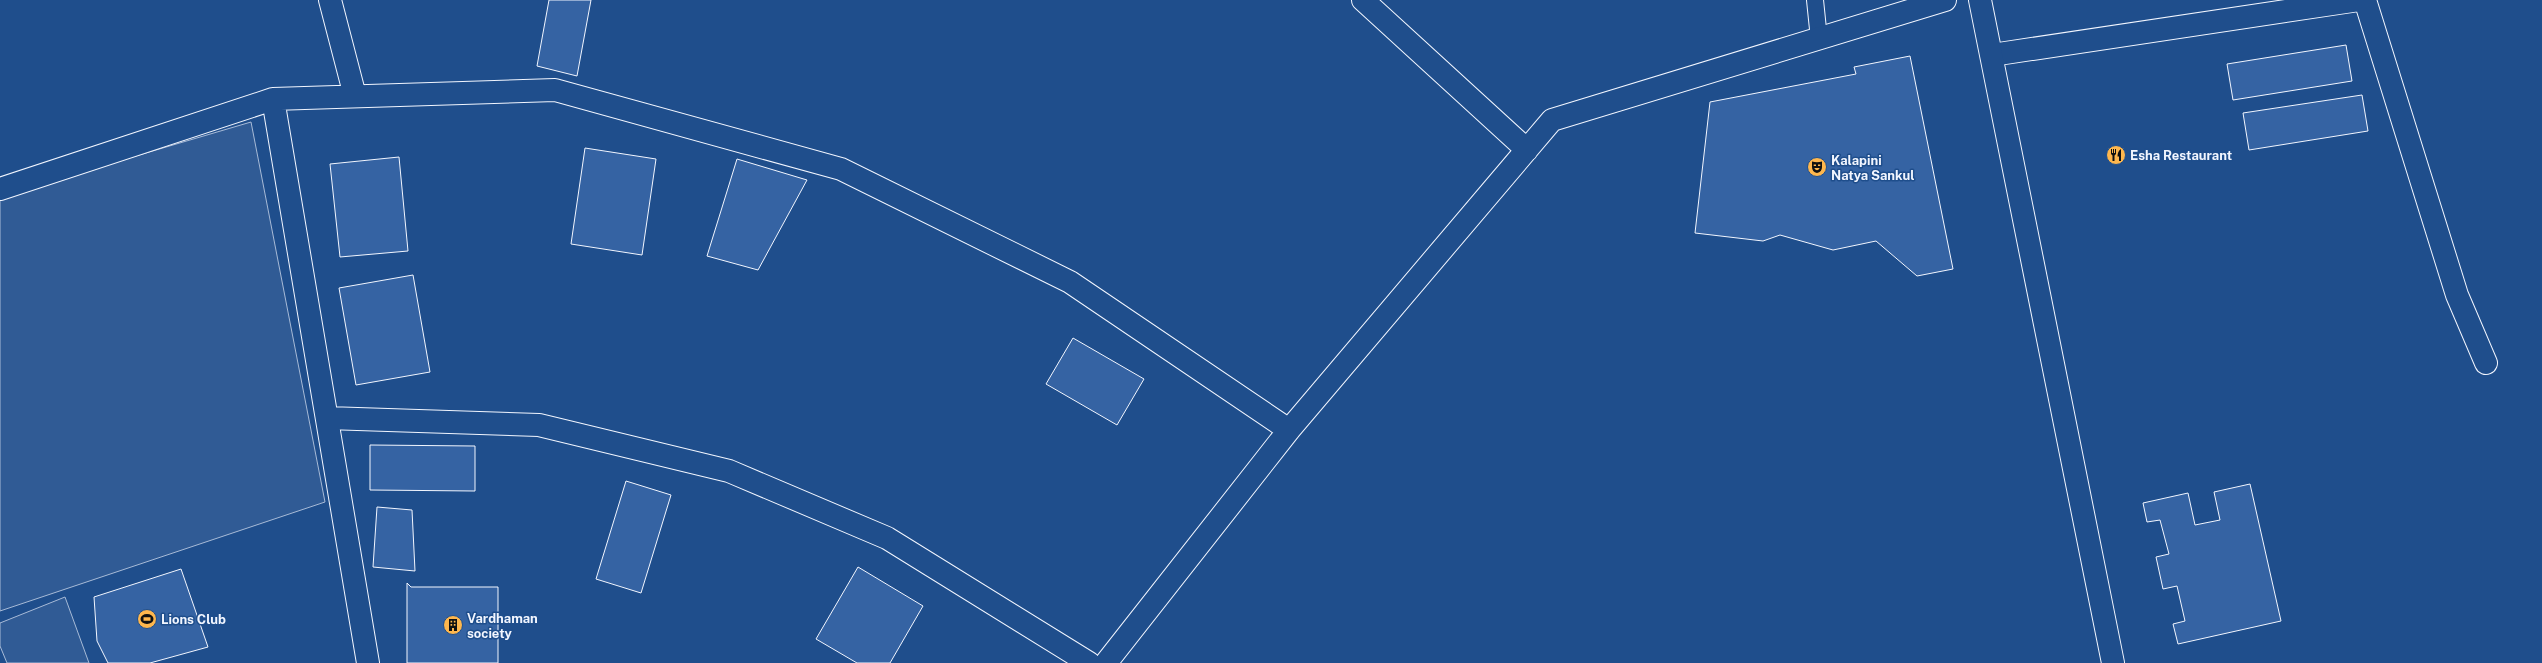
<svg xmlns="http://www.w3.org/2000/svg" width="2542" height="663" font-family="'Public Sans',sans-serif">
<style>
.built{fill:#305b95;stroke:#a8bbd7}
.building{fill:#3563a3;stroke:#f2f6ff}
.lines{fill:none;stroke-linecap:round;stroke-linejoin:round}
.lane-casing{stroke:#f2f6ff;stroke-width:18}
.street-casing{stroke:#f2f6ff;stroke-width:24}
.secondary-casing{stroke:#f2f6ff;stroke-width:24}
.lane{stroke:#1f4e8c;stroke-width:16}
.street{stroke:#1f4e8c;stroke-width:22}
.secondary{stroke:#1f4e8c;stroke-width:22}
.labels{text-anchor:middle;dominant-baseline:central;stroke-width:3;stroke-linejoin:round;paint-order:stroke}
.poi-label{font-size:13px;font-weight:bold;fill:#f2f6ff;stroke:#1f4e8c;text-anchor:start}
</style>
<rect width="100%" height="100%" fill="#1f4e8c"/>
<path class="built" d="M251,122L325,502L0,611V196Z
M65,597L89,663H7L0,646V623Z"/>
<path class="building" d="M549,0H591L577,76L537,66Z
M2346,45L2352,81L2233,100L2227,64Z
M1910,56L1953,269L1917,276L1876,241L1833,250L1780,235L1763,241L1695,233L1710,102L1856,74L1854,67Z
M2362,95L2368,131L2249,150L2243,113Z
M585,148L656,159L642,255L571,244Z
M399,157L408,251L340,257L330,164Z
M737,159L807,180L758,270L707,256Z
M413,275L430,372L356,385L339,288Z
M1073,338L1144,379L1117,425L1046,384Z
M370,445L475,446V491L370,490Z
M626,481L671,495L641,593L596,579Z
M2250,484L2281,621L2178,644L2173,624L2185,621L2177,586L2163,589L2156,557L2169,554L2160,520L2147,522L2143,503L2188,493L2195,525L2220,520L2214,492Z
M377,507L412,510L415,571L373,567Z
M858,567L923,606L890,663H857L816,639Z
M181,569L208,647L150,663H108L97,641L94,597Z
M407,583L411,587H498V663H407Z"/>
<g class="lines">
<g class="lane-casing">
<path id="lane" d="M1815,0L1819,39"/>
</g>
<g class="street-casing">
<path id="street" d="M330,0L355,96
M1363,0L1527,150
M2365,0L2457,295L2486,363
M1992,55L2359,0
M273,99L368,663
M0,189L273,99L555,90L841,169L1070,282L1289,430
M327,418L539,425L729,471L887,538L1089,663
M1106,663L1289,430L1552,120L1945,0"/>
</g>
<g class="secondary-casing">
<path id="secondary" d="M1980,0L2113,663"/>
</g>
<use href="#lane" class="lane"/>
<use href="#street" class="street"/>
<use href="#secondary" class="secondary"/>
</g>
<defs>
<g id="restaurant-disc" transform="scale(1)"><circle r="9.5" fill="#ffb74d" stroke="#1f4e8c"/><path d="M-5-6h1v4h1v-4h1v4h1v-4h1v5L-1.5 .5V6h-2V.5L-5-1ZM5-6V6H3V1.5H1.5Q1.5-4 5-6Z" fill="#111"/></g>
<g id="theatre-disc" transform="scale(1)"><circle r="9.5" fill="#ffb74d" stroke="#1f4e8c"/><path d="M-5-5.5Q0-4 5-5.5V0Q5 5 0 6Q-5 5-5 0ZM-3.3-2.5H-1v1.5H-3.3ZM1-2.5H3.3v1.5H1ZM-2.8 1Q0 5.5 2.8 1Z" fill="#111"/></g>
<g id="stadium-disc" transform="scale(1)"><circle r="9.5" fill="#ffb74d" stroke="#1f4e8c"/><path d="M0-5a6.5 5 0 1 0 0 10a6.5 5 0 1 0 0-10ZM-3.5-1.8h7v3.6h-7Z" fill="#111"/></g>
<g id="building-disc" transform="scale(1)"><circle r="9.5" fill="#ffb74d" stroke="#1f4e8c"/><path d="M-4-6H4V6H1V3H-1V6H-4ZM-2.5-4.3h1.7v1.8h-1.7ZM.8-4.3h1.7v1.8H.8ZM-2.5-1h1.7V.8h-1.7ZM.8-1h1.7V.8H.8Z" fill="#111"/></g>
</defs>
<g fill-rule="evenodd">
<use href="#restaurant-disc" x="2116" y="155"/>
<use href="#theatre-disc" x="1817" y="167"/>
<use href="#stadium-disc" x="147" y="619"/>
<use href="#building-disc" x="453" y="625"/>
</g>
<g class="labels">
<g class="poi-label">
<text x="2130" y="155">Esha Restaurant</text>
<text x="1831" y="160">Kalapini<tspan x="1831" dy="15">Natya Sankul</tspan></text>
<text x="467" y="618">Vardhaman<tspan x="467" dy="15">society</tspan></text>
<text x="161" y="619">Lions Club</text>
</g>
</g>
</svg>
